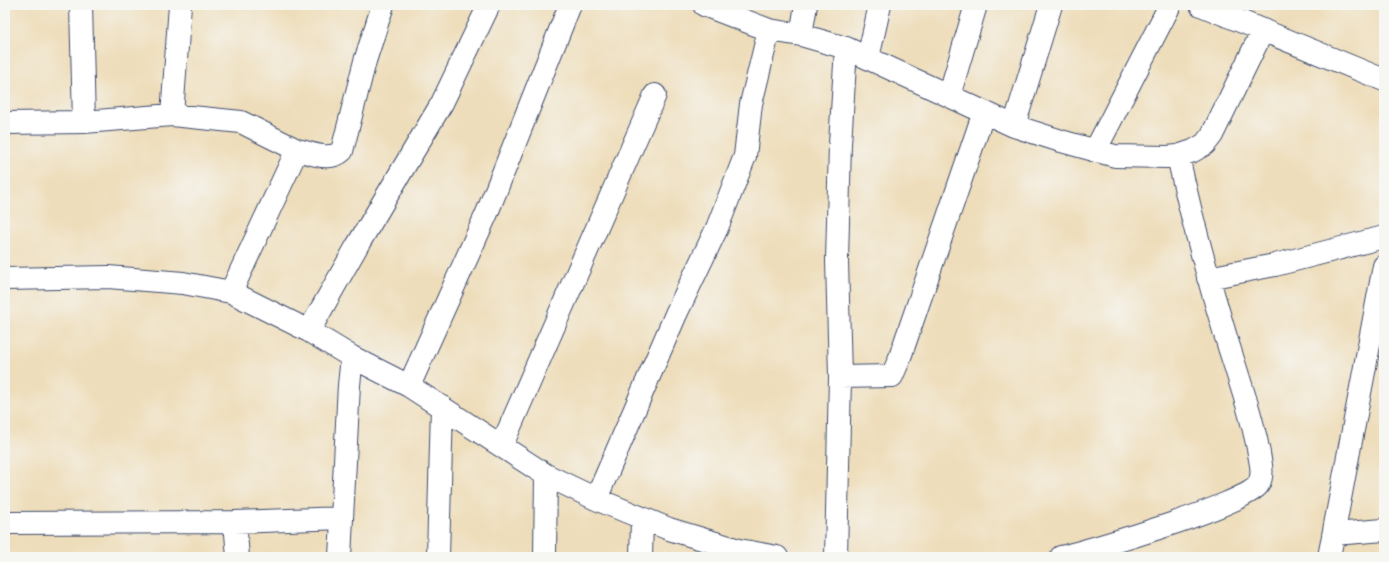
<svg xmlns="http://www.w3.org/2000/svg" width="1389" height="562" font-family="Dekko,sans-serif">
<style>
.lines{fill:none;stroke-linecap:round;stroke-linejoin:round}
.minor-casing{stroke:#3b496c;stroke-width:24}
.minor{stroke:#fff;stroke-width:22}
</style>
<rect width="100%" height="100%" fill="#f6f6f2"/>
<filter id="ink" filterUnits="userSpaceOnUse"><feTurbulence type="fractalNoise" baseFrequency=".025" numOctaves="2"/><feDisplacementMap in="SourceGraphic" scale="8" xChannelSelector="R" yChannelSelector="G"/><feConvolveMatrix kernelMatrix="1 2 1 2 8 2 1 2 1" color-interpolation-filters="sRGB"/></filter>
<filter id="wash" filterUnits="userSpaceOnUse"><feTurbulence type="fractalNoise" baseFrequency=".012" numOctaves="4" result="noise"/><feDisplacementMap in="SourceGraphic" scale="16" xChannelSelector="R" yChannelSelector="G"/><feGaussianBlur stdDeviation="0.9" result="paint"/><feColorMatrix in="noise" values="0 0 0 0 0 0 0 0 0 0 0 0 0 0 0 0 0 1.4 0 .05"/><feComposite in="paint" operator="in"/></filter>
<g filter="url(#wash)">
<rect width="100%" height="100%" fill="#eeddba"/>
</g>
<g filter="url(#ink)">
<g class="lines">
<g class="minor-casing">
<path id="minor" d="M81,5L84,122
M704,5L769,30L801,35L846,48L1014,126L1051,5
M1201,5L1384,80
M801,35L806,5
M868,58L880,5
M949,96L976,5
M172,115L241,122L297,150
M5,123L84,122L172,115L180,5
M1014,126L1061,141L1115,156L1167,157L1178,156L1193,151L1205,144L1212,135L1263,30
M1095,151L1170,5
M1208,278L1275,265L1384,237
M5,279L108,277L183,283L231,292L309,331L352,357L409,386L546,475L596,499L669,529L739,550L777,557
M231,292L297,150C312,153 330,162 342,151L365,61L383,5
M309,331L357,246L442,103L489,5
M840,377L892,376L899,360L984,112
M409,386L487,213L570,5
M502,445L655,95
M596,499L676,314L717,228L745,156L751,104L769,30
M235,522L238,557
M5,523L235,522L342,518
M1334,534L1384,530
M340,557L349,385L352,357
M438,557L442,407
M545,557L546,475
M641,557L642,520
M836,557L840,377L837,260L840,144L846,48
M1061,557C1091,550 1244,505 1258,485C1262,479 1262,472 1261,465C1254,420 1238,377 1225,334C1207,275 1191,216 1178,156
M1329,557L1384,266"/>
</g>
<use href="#minor" class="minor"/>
</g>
</g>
<rect width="1389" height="562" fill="none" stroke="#f6f6f2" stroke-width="20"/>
</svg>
